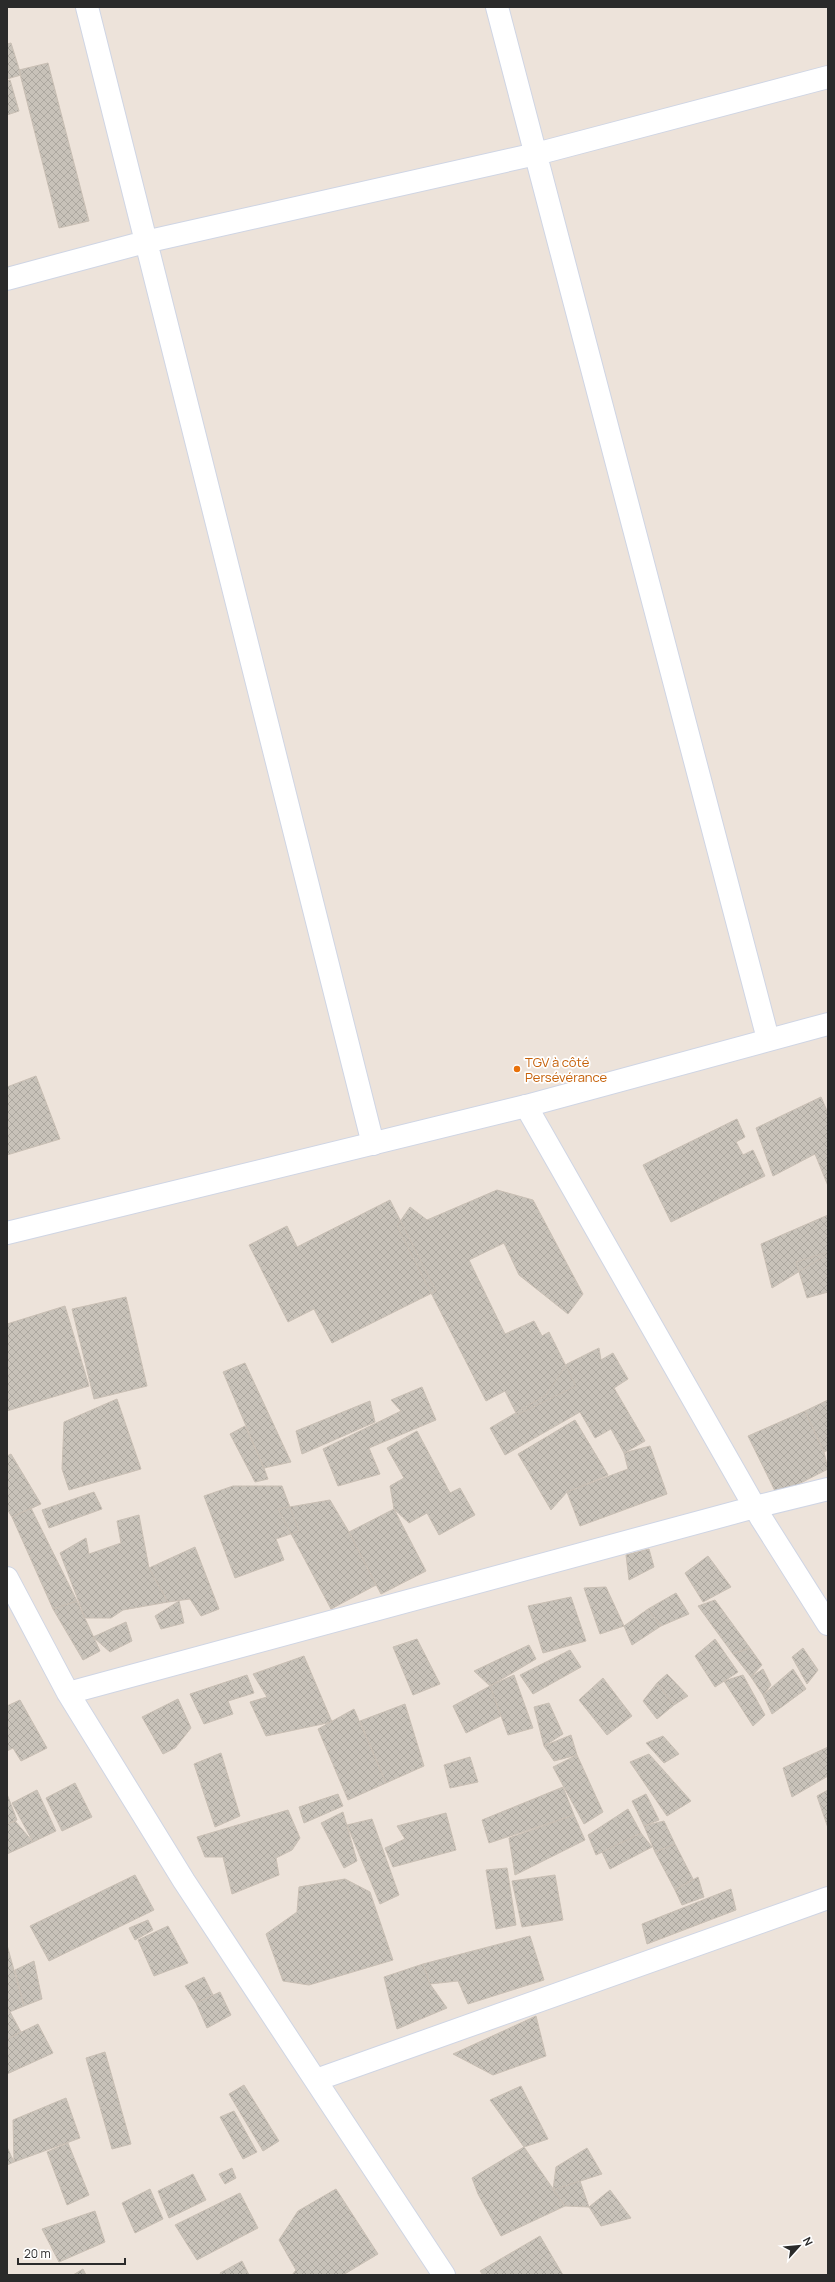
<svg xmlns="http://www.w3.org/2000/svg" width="835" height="2282" font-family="Manrope,sans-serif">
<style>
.building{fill:url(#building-cross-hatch);stroke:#c9bfb4}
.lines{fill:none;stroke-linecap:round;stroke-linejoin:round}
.street-casing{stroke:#cfd5e4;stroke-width:24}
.secondary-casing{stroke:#cfd5e4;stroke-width:24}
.street{stroke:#fff;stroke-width:22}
.secondary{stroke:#fff;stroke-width:22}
.food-dot{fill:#e8710a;stroke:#fff;stroke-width:1.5}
.labels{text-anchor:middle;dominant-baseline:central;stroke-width:3.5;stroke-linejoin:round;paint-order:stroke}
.food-label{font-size:13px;fill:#c56008;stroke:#fff;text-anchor:start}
</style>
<defs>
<pattern id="building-cross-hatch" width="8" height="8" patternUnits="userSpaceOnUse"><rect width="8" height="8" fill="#c8c2b9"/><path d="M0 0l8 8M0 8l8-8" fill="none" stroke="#aca79f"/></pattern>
</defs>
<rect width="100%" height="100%" fill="#ede3da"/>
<path class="building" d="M11,43L21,75L7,79V44Z
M48,63L89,221L59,228L19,70Z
M10,80L19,111L7,115V81Z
M36,1076L60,1139L7,1155V1087Z
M821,1097L828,1113V1186L815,1154L773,1176L756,1128Z
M737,1119L745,1137L736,1142L743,1155L753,1150L765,1176L671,1222L643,1165Z
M497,1190L533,1200L583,1294L568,1314L519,1275L504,1243L469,1260L505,1334L534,1321L542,1336L549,1332L576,1386L517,1415L505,1391L486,1401L397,1226L410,1207L427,1220Z
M390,1200L436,1291L332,1343L314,1309L288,1322L249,1245L287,1226L297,1247Z
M828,1215V1254L772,1288L761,1244Z
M828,1252V1292L807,1298L796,1262Z
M126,1297L147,1386L94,1399L72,1309Z
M65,1306L89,1386L7,1411V1324Z
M599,1348L601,1360L613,1353L628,1379L614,1388L645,1441L624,1453L611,1429L595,1438L580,1412L505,1455L490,1428L546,1395L567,1364Z
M245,1363L291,1462L264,1468L223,1372Z
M422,1387L436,1420L369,1448L380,1474L338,1486L323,1449L401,1411L391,1400Z
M117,1399L141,1469L69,1490L62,1469L64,1422Z
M828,1400V1450L824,1452L805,1411Z
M370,1401L375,1422L302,1454L296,1431Z
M805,1411L824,1452L828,1469L777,1495L748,1436Z
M575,1420L608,1475L567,1492L551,1510L518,1454Z
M245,1426L264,1468L268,1479L255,1482L230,1434Z
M417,1431L450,1493L460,1488L475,1515L439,1535L427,1513L409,1523L394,1509L390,1486L404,1478L387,1448Z
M650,1446L667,1494L580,1526L567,1492L628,1469L624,1453Z
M11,1454L41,1504L12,1517L7,1509V1456Z
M233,1486H282L299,1531L276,1539L284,1560L235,1578L204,1496Z
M94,1492L102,1509L49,1528L42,1510Z
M330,1500L349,1532L376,1585L331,1609L278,1509Z
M31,1508L77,1601L53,1609L12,1517Z
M394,1509L426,1571L381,1594L349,1532Z
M139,1515L149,1568L168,1602L123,1610L111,1618H85L60,1553L86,1538L89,1554L121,1543L117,1521Z
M195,1547L219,1609L201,1616L190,1599L168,1602L149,1568Z
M649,1549L654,1567L629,1580L626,1555Z
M708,1556L731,1587L703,1602L685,1573Z
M606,1587L624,1626L600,1634L584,1588Z
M676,1593L689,1614L661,1626L648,1609Z
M571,1597L586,1641L543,1653L528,1606Z
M715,1600L750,1648L733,1654L698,1606Z
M77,1601L100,1651L83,1660L53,1609Z
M179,1601L184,1623L161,1629L155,1616Z
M648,1609L661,1626L632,1645L624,1626Z
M126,1622L132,1641L110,1652L93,1637Z
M417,1639L440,1684L413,1695L393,1647Z
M715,1639L738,1672L715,1687L695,1656Z
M529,1645L536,1659L490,1686L474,1671Z
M750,1648L762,1665L751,1677L733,1654Z
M803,1648L818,1670L807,1684L792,1657Z
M570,1650L581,1667L533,1694L520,1675Z
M304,1656L332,1722L266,1736L250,1702L267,1697L253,1674Z
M763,1669L771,1685L763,1695L751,1677Z
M793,1669L806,1689L772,1714L763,1695Z
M667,1674L688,1696L674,1705L657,1683Z
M247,1675L254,1693L228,1701L233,1714L204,1724L190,1694Z
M514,1675L533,1728L508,1735L490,1686Z
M743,1675L765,1715L753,1726L724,1681Z
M603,1678L632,1716L607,1735L579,1700Z
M657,1683L674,1705L657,1719L643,1701Z
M490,1686L501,1716L466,1733L453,1706Z
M178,1699L191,1728L175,1748L163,1754L142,1717Z
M20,1700L47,1748L21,1761L13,1748L7,1751V1706Z
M549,1703L563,1734L544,1746L534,1707Z
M405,1704L424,1766L386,1783L360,1721Z
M354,1709L386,1783L348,1800L318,1729Z
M571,1735L577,1755L554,1761L544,1746Z
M663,1736L679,1754L664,1763L646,1743Z
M828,1747V1776L792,1797L783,1768Z
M221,1753L240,1816L215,1827L194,1764Z
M649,1754L691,1801L667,1816L630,1762Z
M577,1755L603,1812L584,1824L553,1767Z
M470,1757L478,1782L450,1788L444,1765Z
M75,1783L92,1817L62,1831L46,1798Z
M563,1787L574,1815L489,1843L482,1820Z
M37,1790L56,1831L33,1842L12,1803Z
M828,1790V1828L817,1796Z
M7,1794L17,1820L7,1824Z
M338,1794L343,1806L304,1823L299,1807Z
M646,1794L659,1820L644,1826L632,1801Z
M628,1809L641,1833L596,1855L588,1835Z
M288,1810L300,1838L292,1850L276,1858L279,1875L232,1894L223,1857H205L197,1837Z
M343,1812L357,1861L344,1868L321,1823Z
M446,1813L456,1850L393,1867L385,1848L405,1839L397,1826Z
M574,1815L585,1840L515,1875L509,1838Z
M372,1819L399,1895L380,1904L347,1825Z
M15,1821L33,1842L7,1854V1824Z
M664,1821L675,1844L655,1852L644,1826Z
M641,1833L652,1847L610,1869L602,1852Z
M675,1844L693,1879L675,1890L655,1852Z
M507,1868L516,1925L496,1929L486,1870Z
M135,1875L154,1910L49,1961L30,1926Z
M555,1875L563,1920L522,1927L512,1881Z
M698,1877L704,1897L682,1905L675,1890Z
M345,1879L370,1892L393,1960L309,1985L283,1981L266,1934L297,1912L299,1887Z
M731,1889L736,1910L647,1944L642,1924Z
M148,1920L153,1930L135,1940L129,1928Z
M168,1926L188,1963L154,1976L138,1940Z
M530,1936L544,1980L468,2004L458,1981L430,1984L423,1964Z
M7,1945L24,2006L7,2013Z
M34,1961L42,1999L24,2006L15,1970Z
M423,1964L430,1984L447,2008L397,2029L384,1977Z
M204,1977L213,1995L196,2003L185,1986Z
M220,1992L231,2015L207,2028L196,2003Z
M9,2010L21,2032L7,2039V2011Z
M536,2016L546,2056L493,2075L453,2054Z
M38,2024L53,2053L7,2074V2039Z
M105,2052L131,2144L112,2149L86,2058Z
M244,2085L279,2141L263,2151L229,2094Z
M521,2086L548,2139L524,2147L490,2100Z
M66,2098L80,2138L14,2162L13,2120Z
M234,2111L257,2152L243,2159L220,2117Z
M68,2143L89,2195L67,2205L47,2152Z
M7,2147L14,2162L7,2165Z
M524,2147L565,2206L501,2236L478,2194L472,2178Z
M587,2148L602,2174L553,2190L556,2167Z
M232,2168L236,2178L225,2184L219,2174Z
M193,2174L206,2200L169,2218L158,2191Z
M580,2181L589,2207L565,2206L553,2190Z
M150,2189L163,2219L135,2233L122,2203Z
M336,2189L378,2254L343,2275H292L296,2270L279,2240L298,2211Z
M610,2190L631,2218L601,2226L589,2207Z
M240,2193L258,2228L197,2260L175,2225Z
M95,2211L105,2242L59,2262L42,2229Z
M540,2236L563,2275H483L480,2271Z
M242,2261L249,2275H221L220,2273Z
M83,2269L86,2275H73Z"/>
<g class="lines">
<g class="street-casing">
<path id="street" d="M87,7L373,1144
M497,7L768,1039
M7,279L145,242L536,154L828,77
M526,1106L761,1518L828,1624
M7,1578L68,1693L184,1881L444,2275
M68,1693L755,1507L828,1489
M316,2080L828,1898"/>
</g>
<g class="secondary-casing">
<path id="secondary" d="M7,1233L526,1106L828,1024"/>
</g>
<use href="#street" class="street"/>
<use href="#secondary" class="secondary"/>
</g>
<circle class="food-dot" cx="517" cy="1069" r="4"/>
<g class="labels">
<g class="food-label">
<text x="525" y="1062">TGV à côté<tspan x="525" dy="15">Persévérance</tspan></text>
</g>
</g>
<rect width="835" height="2282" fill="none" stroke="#2a2a2a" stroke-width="16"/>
<g transform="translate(799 2246) rotate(63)" stroke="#ffffff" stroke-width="3" paint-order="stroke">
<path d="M0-3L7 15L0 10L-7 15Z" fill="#2a2a2a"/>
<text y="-6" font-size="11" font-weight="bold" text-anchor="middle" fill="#2a2a2a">N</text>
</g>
<path d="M18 2258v6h107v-6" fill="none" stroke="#2a2a2a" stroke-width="2"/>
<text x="24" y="2258" font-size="12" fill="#2a2a2a" stroke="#ffffff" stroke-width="3" paint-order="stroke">20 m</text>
</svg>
